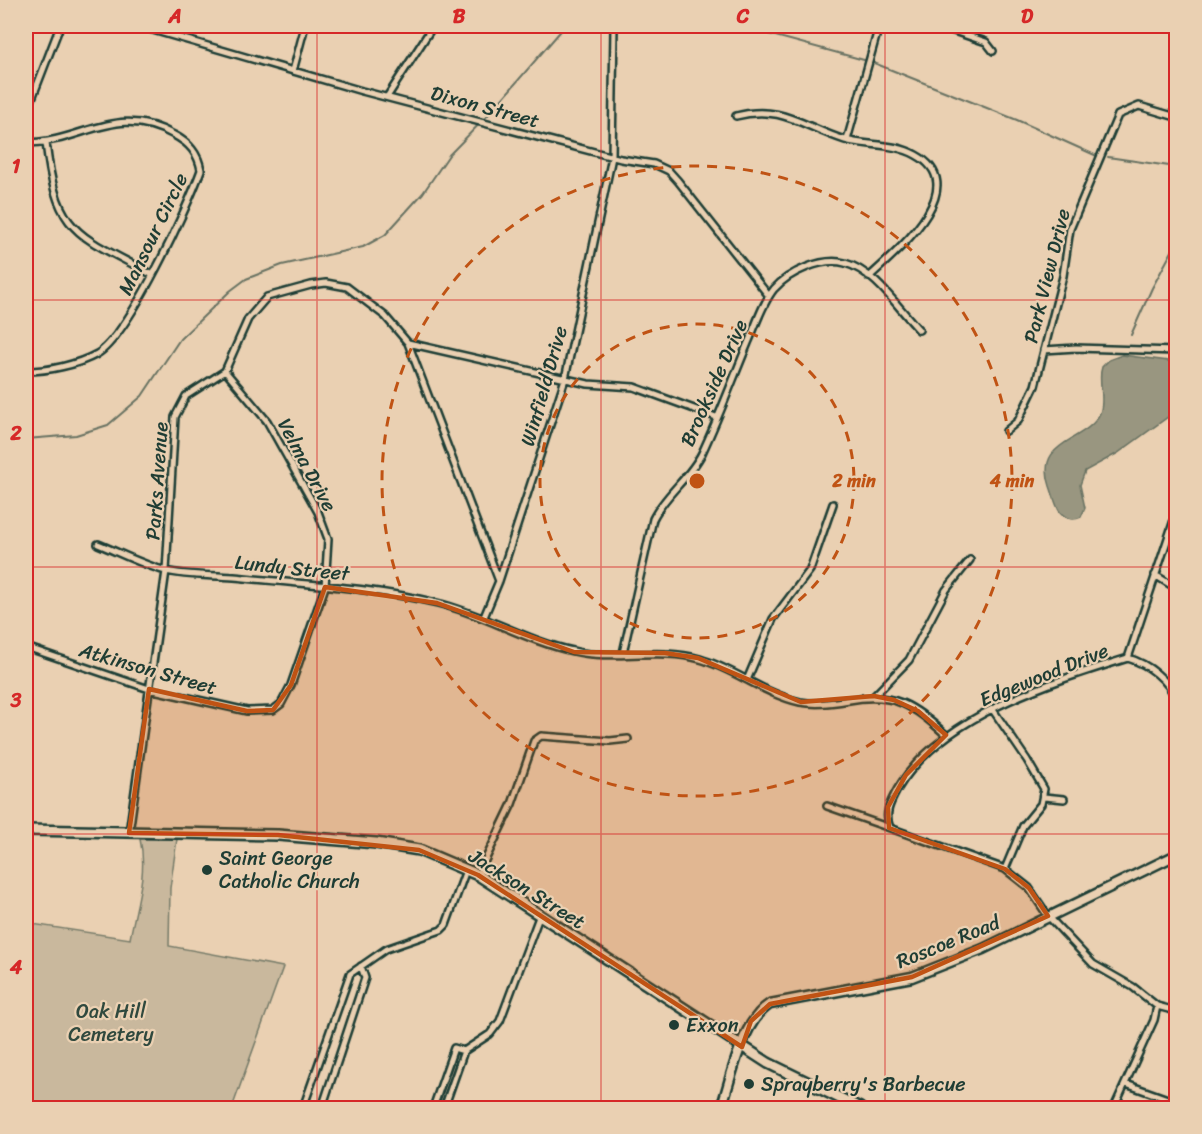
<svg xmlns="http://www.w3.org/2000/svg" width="1202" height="1134" font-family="Sriracha,sans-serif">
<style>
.green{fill:#c9b89d;stroke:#747a68;stroke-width:1.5}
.water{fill:#999680;stroke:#687262;stroke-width:1.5}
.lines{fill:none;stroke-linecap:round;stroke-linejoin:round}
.stream{stroke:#687262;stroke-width:2}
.street-casing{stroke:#1f3d34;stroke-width:10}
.secondary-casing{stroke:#1f3d34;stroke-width:13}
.primary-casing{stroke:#1f3d34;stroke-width:14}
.street{stroke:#ead0b2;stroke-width:5}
.secondary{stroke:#ead0b2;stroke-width:8}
.primary{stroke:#ead0b2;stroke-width:9}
.marked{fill:#c05314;fill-opacity:0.2;stroke:#c05314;stroke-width:4.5;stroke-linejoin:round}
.grid{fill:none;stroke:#d62828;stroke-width:1.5;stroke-opacity:0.55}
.ring{fill:none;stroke:#c05314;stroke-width:3;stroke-dasharray:10 8}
.poi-dot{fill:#1f3d34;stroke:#ead0b2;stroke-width:2}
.labels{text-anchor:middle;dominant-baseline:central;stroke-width:4.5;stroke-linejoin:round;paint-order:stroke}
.street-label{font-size:20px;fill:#1f3d34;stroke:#ead0b2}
.poi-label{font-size:20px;fill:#1f3d34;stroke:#ead0b2;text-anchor:start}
.park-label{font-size:20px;fill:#30493e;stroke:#ead0b2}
.centre{fill:#c05314;stroke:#ead0b2;stroke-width:3}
.ring-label{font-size:18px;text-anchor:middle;font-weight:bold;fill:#c05314;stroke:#ead0b2;stroke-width:4.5;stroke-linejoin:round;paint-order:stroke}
.neatline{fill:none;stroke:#d62828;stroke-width:2}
.grid-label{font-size:20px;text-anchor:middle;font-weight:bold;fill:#d62828}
</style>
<rect width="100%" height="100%" fill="#ead0b2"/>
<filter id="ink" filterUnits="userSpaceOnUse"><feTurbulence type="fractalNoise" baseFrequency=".0167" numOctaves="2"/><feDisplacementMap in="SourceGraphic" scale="12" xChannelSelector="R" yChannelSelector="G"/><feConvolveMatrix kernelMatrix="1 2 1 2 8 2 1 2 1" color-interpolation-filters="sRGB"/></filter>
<g filter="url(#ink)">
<path class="green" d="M140,839H177L170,888L169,946L283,967L232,1108H26V923L130,939C136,905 148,873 140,839Z"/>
<path class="water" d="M1122,355L1176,362V411L1118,453L1085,471L1080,485L1085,508L1081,517C1073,521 1066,519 1060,512C1055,505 1053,494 1050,486C1034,439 1087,443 1100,413C1106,397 1097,381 1102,367L1109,360Z"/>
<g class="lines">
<path class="stream" d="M738,26L864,60
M874,63L1017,120L1097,156
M1108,157L1176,167
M1131,335L1152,288L1176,244
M26,439L76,435L108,425L142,396L180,339L230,291L246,279L282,265L363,247L385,235L423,193L449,155L490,113L565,26"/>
<g class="street-casing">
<path id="street" d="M139,26L362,91L621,159L654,164L669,171L678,181L769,296
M939,26L986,42L993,51
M293,71L305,26
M387,97L433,26
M26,114L60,26
M736,116C782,104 803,127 845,140C867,146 895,143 916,155C974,187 896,252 869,277
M847,140L879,26
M26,143C83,143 116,102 174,135C189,143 198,153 201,170C187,209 129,335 97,354C77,365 48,371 26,371
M46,143C57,235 76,233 151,274
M408,343L588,384L634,387L716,417
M1044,350L1076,348L1176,351
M1006,431L1018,421L1035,386L1063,276L1070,229L1118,115L1139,106L1176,117
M98,544C120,553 143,565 166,571C187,576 212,575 234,577C301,584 371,587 437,603C484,614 526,641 573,651C615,661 658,647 700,659C735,669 764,694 800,702C816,705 833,703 849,700C894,692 914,705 946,735
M1155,575L1176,588
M484,617L499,581L565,379L612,157L614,26
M26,647L149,689L247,711L273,710L281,704L291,685L325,587L328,539L318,512L267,421L225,371
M623,653L653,519C665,494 690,478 702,453C719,417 733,379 748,343C756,325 762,304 774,289C789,272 822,257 845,263C875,271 898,308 919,330
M1128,658L1176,514
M747,680L773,619L810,570L833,504
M874,696L909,660L946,590L970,560
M1176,700C1169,680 1148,664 1128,658C1051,682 940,716 897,790C890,803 884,813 890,828L1005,869L1029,888L1048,916L1093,964L1133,987L1157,1006L1176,1011
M993,710L1027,760L1044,789L1041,804L1023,826L1005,869
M1044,797L1064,799
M827,806L890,828
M129,833L166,571L175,417L186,396L225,371L248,319L267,297L311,285L326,283L347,287L385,316L408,343L499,581
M478,875L512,804L534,741L541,736L610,741L628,739
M464,1051L490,1034L500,1021L539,917
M1126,1084L1176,1102
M303,1108L350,974L386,949L441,930L446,925L466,870
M322,1108L365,978L361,966
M433,1108L454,1048L464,1051L444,1108
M1114,1108L1154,1020L1157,1006"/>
</g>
<g class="secondary-casing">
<path id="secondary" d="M721,1108C732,1077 741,1022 770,1004L912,977L983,949L1176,855"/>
</g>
<g class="primary-casing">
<path id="primary" d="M26,830L278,835L376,843L419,850L478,875L768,1063L860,1108"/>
</g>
<use href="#street" class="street"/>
<use href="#secondary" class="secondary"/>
<use href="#primary" class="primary"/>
</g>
</g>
<path class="marked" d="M325,587L437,603L574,652L665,653L698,658L801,702L874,696L894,700L918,711L946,735L906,775L888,807L889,828L1005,869L1029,888L1048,916L912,977L770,1004L751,1021L742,1047L478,875L419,850L278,835L129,833L149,689L247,711L273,710L291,685Z"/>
<path class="grid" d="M317,26V1108M601,26V1108M885,26V1108M26,300H1176M26,567H1176M26,834H1176"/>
<g class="ring">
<circle cx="697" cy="481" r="157"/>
<circle cx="697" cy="481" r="315"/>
</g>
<g class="poi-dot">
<circle cx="207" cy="870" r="6"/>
<circle cx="674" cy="1025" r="6"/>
<circle cx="749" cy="1084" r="6"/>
</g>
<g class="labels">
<g class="street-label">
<text transform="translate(485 107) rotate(15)">Dixon Street</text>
<text transform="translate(153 234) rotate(-64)">Mansour Circle</text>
<text transform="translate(1047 276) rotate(-76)">Park View Drive</text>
<text transform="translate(714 383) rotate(-66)">Brookside Drive</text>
<text transform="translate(544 386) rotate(-74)">Winfield Drive</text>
<text transform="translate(307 465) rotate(62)">Velma Drive</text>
<text transform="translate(157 481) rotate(-86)">Parks Avenue</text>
<text transform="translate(292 568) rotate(6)">Lundy Street</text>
<text transform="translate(148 669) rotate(16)">Atkinson Street</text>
<text transform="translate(1044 675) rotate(-22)">Edgewood Drive</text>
<text transform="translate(527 889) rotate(32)">Jackson Street</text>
<text transform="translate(948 942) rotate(-22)">Roscoe Road</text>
</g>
<g class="poi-label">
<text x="219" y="858">Saint George<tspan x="219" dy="23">Catholic Church</tspan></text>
<text x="686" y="1025">Exxon</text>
<text x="761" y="1084">Sprayberry's Barbecue</text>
</g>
<g class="park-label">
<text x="111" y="1011">Oak Hill<tspan x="111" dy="23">Cemetery</tspan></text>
</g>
</g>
<circle cx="697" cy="481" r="9" class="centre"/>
<g class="ring-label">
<text x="854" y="487">2 min</text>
<text x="1012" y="487">4 min</text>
</g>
<rect width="1202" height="1134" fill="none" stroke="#ead0b2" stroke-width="66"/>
<rect x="33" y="33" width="1136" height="1068" class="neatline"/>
<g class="grid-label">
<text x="175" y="23">A</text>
<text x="459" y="23">B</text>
<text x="743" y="23">C</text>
<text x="1027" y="23">D</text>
<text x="16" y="173">1</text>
<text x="16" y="440">2</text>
<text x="16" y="707">3</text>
<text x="16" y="974">4</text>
</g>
</svg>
